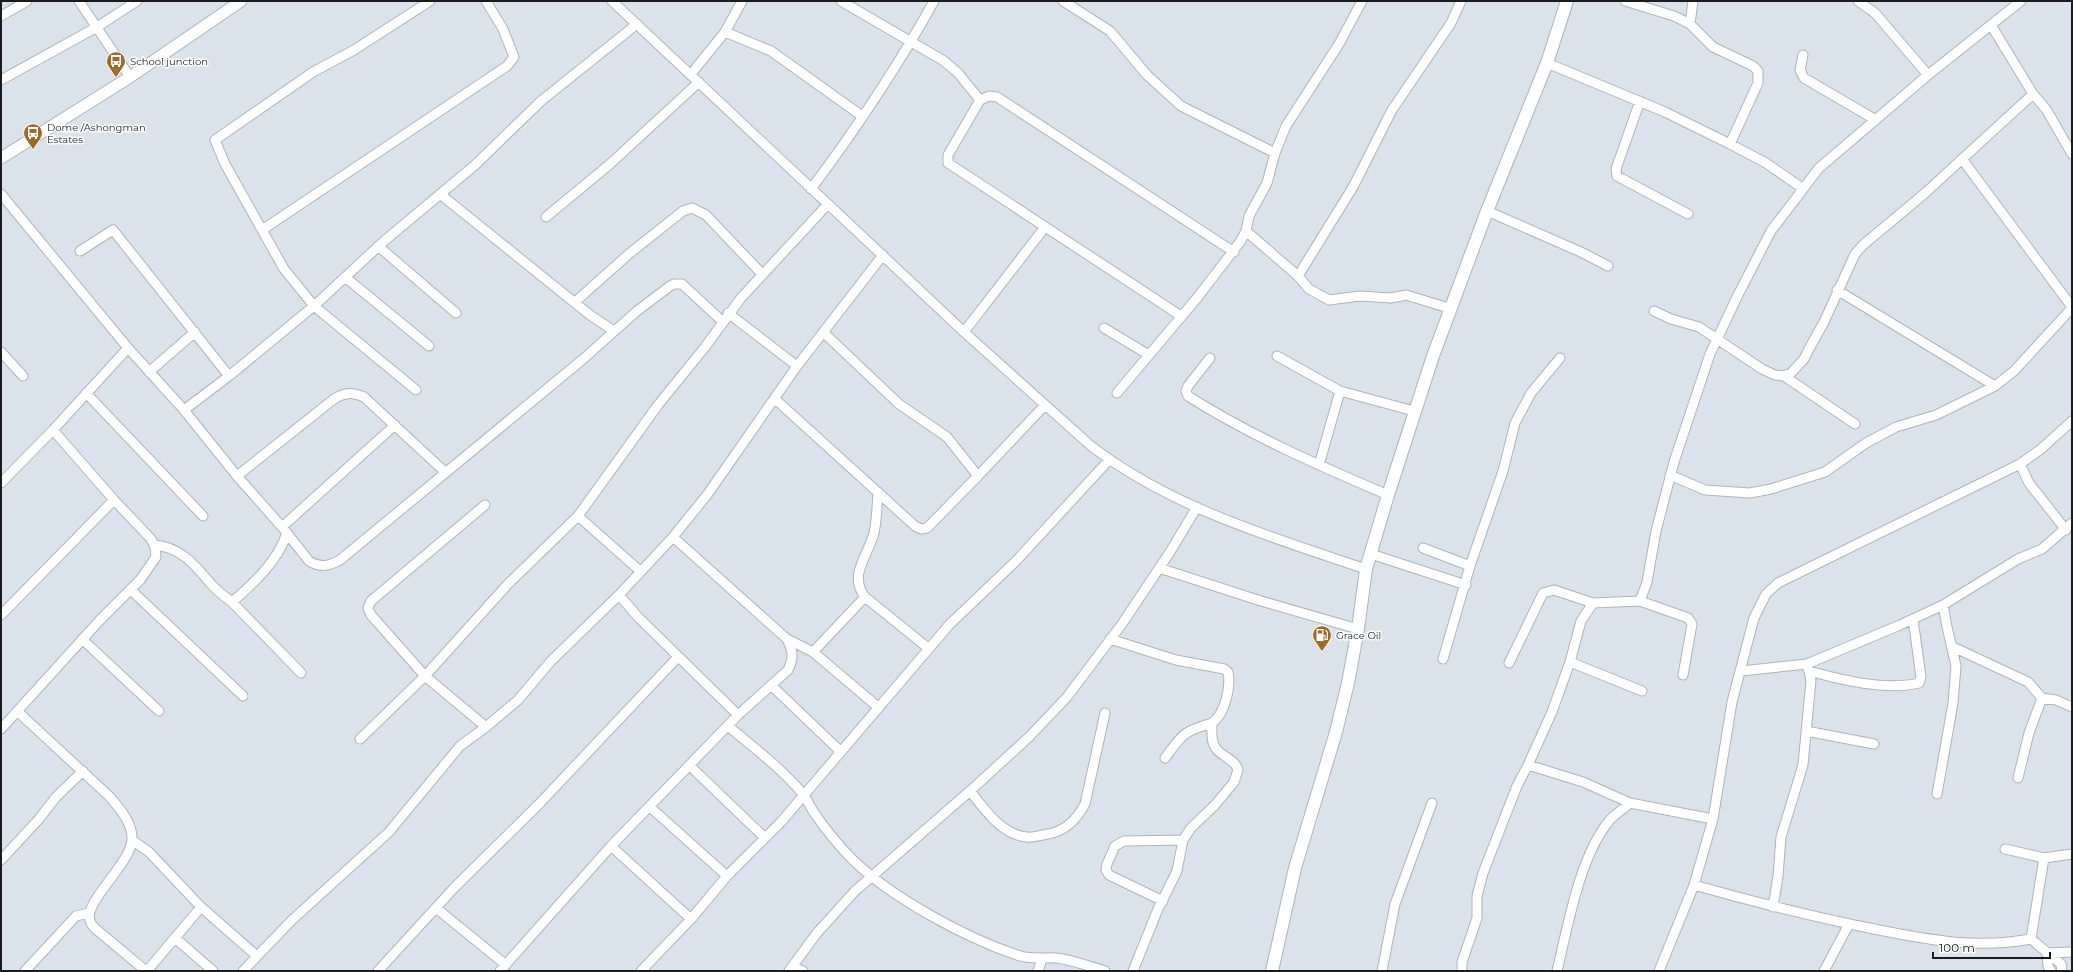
<svg xmlns="http://www.w3.org/2000/svg" width="2073" height="972" font-family="Montserrat,sans-serif">
<style>
.lines{fill:none;stroke-linecap:round;stroke-linejoin:round}
.minor-casing{stroke:#abb4bb;stroke-width:11}
.tertiary-casing{stroke:#abb4bb;stroke-width:13}
.secondary-casing{stroke:#abb4bb;stroke-width:14}
.minor{stroke:#fff;stroke-width:9}
.tertiary{stroke:#fff;stroke-width:11}
.secondary{stroke:#fff;stroke-width:12}
.labels{text-anchor:middle;dominant-baseline:central;stroke-width:3;stroke-linejoin:round;paint-order:stroke}
.poi-label{font-size:10px;fill:#191c1f;stroke:#fff;text-anchor:start}
</style>
<rect width="100%" height="100%" fill="#dae3eb"/>
<g class="lines">
<g class="minor-casing">
<path id="minor" d="M79,1L130,77
M612,1L964,332L1091,446C1172,508 1271,537 1366,569
M841,1L944,61L958,73L980,100
M1063,1L1110,31L1147,75L1181,106L1275,153
M1625,1L1674,16L1690,24L1713,47L1753,66L1758,71V83L1730,144
M1858,1L1875,13L1928,75
M1,16L27,1
M1690,24L1693,1
M1991,25L2033,94L2046,109L2072,154
M725,32L771,51L862,116
M1803,55L1800,70L1804,78L1876,120
M1547,63L1665,112L1730,144L1766,163L1802,188
M691,74L725,32L742,1
M1,80L97,27L137,1
M1640,101L1616,169L1617,176L1688,214
M1962,159L2072,307
M811,189C856,129 898,66 934,1
M1,194L128,348L184,410L237,476L282,527L309,561C320,568 329,566 340,560L582,360L637,311L670,286L674,284H682L722,321
M440,194L590,315L614,331
M1487,211L1581,252L1608,266
M546,217L610,164L699,82
M262,230L507,66L514,57L503,29L486,1
M1246,231L1298,276L1309,289L1329,300L1360,296L1391,298L1406,295L1452,309
M378,246L456,313
M80,251L113,230L229,376
M1298,276L1353,187L1392,110L1451,23L1461,1
M345,277L429,346
M1837,290L1995,386
M575,302L630,253L683,211L692,208L706,215L762,274
M1654,311L1671,319L1699,327L1762,369L1775,375L1784,376L1791,373L1804,359L1809,349L1824,322L1855,254L1863,245L1924,194L2033,94
M728,313L797,366
M1181,316L948,163V155L980,100L989,96L997,97L1234,252
M1104,328L1149,355
M823,332L899,404L947,437L978,476L1045,405
M964,332L1045,227
M1,352L23,376
M1277,356L1340,391L1414,411
M1210,358L1188,386L1186,391L1188,396C1251,436 1320,466 1388,495
M149,372L195,332
M1784,376L1855,424
M416,390L314,306L284,269L225,164L215,140L313,72L354,50L430,1
M86,393L203,516
M1117,393L1197,298L1240,242L1246,231L1249,216L1267,183L1275,153L1286,126L1339,44L1362,1
M775,399L915,526L921,529L927,528L978,476
M184,410L229,376L314,306L383,242L475,165L541,101L637,24
M2020,464L2029,483L2066,530
M1319,465L1340,391
M1670,475L1705,490L1750,493L1771,489L1825,472L1866,443L1896,427L1936,415L1995,386L2014,371L2072,308
M237,476L334,399C346,392 352,392 364,397L445,472
M1,483L53,430L128,348
M878,492C877,506 877,519 874,533C868,556 848,575 865,597L928,648
M485,505L371,601L368,608L371,615L425,676L486,727
M578,516L640,571
M282,527L395,425
M154,545C181,547 195,565 211,584C217,591 225,597 232,602C254,583 278,561 287,533
M1423,548L1470,566
M1371,554L1466,585
M1159,568L1261,601L1358,629
M131,590L243,696
M619,595L638,617L738,715
M1640,601L1688,618L1692,624L1683,675
M232,602L301,673
M1,615L114,500
M82,639L159,711
M787,639L813,652L878,707
M1110,639L1176,660L1224,669L1228,672C1231,687 1225,714 1212,723C1212,730 1211,739 1214,745C1218,756 1235,758 1238,770L1234,782L1215,805L1191,828L1183,840L1177,871L1158,909L1133,971
M1953,647L2028,682L2042,698
M813,652L865,597
M1443,659L1470,566L1503,471L1515,423L1531,393L1560,358
M1570,662L1642,691
M1509,663L1543,593L1554,590L1593,603
M1741,671L1807,664L1900,625L1943,605L2018,559L2042,549L2072,523
M1809,671C1842,680 1885,691 1919,683L1921,677L1913,619
M772,686L840,751
M17,711L110,797C120,809 131,821 132,837C134,863 79,904 91,923C92,926 95,928 97,930L146,971
M728,726C753,747 781,768 802,793C807,799 810,807 815,814C826,830 839,846 853,860C892,898 966,938 1017,955C1030,960 1043,957 1056,958C1072,960 1089,966 1105,971
M1,729L100,620L140,580L156,557L155,547L151,539L114,500L53,430
M1806,731L1874,744
M360,739L425,676L507,585L578,516L658,405L705,347L741,298L828,204
M1165,758C1183,734 1182,732 1212,723
M690,766L764,837
M2018,778L2029,733L2042,698L2056,700L2072,707
M970,791C984,809 1002,835 1027,837C1034,838 1041,835 1048,834C1066,831 1077,819 1085,804L1105,713
M1937,794L1953,703L1956,666L1947,627L1943,605
M650,807L727,876
M1713,819L1630,803L1583,782L1528,765L1552,712L1570,662L1581,621L1593,603L1640,601L1647,582L1656,531L1674,462L1710,354L1738,295L1771,231L1819,168L1928,75L2021,1
M132,840L149,852L201,907L257,956
M611,846L691,919
M2005,849L2044,858
M1,860L39,819L56,797L83,771
M1694,885C1754,902 1814,917 1874,929C1929,940 1975,949 2031,939
M1163,901L1109,875L1106,870L1107,864L1115,846L1124,841L1183,840
M1773,907L1778,876L1781,837L1803,765L1811,680L1807,664
M436,908L506,965
M175,938L213,971
M2031,939L2044,858L2072,854
M2031,939L2061,964L2062,971
M792,967L803,971
M25,971L76,916L89,913
M147,971L201,907
M243,971L292,920L389,832L460,746L486,727L518,700L551,661L619,595L673,537L707,495L797,366L883,255
M378,971L454,888L539,804L678,657
M500,971L611,846L738,715L788,670C794,658 793,651 787,639L673,537
M641,971L691,919L727,876L781,822L949,625L1016,561L1109,460
M789,971L817,933L855,891L970,791L1029,737L1067,697L1122,624L1170,552L1197,507
M1038,971L1042,959
M1382,971L1395,904L1432,803
M1462,971V962L1477,918V896L1483,873L1517,786L1528,765
M1557,971C1568,926 1579,858 1609,821C1614,815 1623,809 1630,803
M1659,971L1694,885L1713,819L1732,702L1754,618L1766,594L1778,583L2020,464L2041,449L2072,421
M1824,971L1849,924
M2051,971L2048,966L2047,953L2072,952"/>
</g>
<g class="tertiary-casing">
<path id="tertiary" d="M1,158L130,77L241,1"/>
</g>
<g class="secondary-casing">
<path id="secondary" d="M1272,971L1295,868L1336,732L1348,683L1358,629L1366,569L1388,495L1433,356L1487,211L1547,63L1567,1"/>
</g>
<use href="#minor" class="minor"/>
<use href="#tertiary" class="tertiary"/>
<use href="#secondary" class="secondary"/>
</g>
<defs>
<g id="bus-pin" transform="scale(1)"><path d="M0 17L-7.5 6A9.5 9.5 0 1 1 7.5 6Z" fill="#a36929" stroke="#fff"/><path d="M-5-6H5V4H4V6H2V4H-2V6H-4V4H-5ZM-3.5-4V0h7V-4ZM-3.5 1.2v1.5H-2V1.2ZM2 1.2v1.5H3.5V1.2Z" fill="#fff"/></g>
<g id="fuel-pin" transform="scale(1)"><path d="M0 17L-7.5 6A9.5 9.5 0 1 1 7.5 6Z" fill="#a36929" stroke="#fff"/><path d="M-5.5-6h7V0h2V4h1.3V-2.5L3-4.5l.8-.8L6-3V5H2.5V1h-1V6h-7ZM-4.2-4.7v3.2H.2V-4.7Z" fill="#fff"/></g>
</defs>
<g fill-rule="evenodd">
<use href="#bus-pin" x="116" y="61"/>
<use href="#bus-pin" x="33" y="133"/>
<use href="#fuel-pin" x="1322" y="635"/>
</g>
<g class="labels">
<g class="poi-label">
<text x="130" y="61">School junction</text>
<text x="47" y="127">Dome /Ashongman<tspan x="47" dy="12">Estates</tspan></text>
<text x="1336" y="635">Grace Oil</text>
</g>
</g>
<rect width="2073" height="972" fill="none" stroke="#191c1f" stroke-width="4"/>
<path d="M1933 952v6h117v-6" fill="none" stroke="#191c1f" stroke-width="2"/>
<text x="1939" y="952" font-size="12" fill="#191c1f" stroke="#ffffff" stroke-width="3" paint-order="stroke">100 m</text>
</svg>
